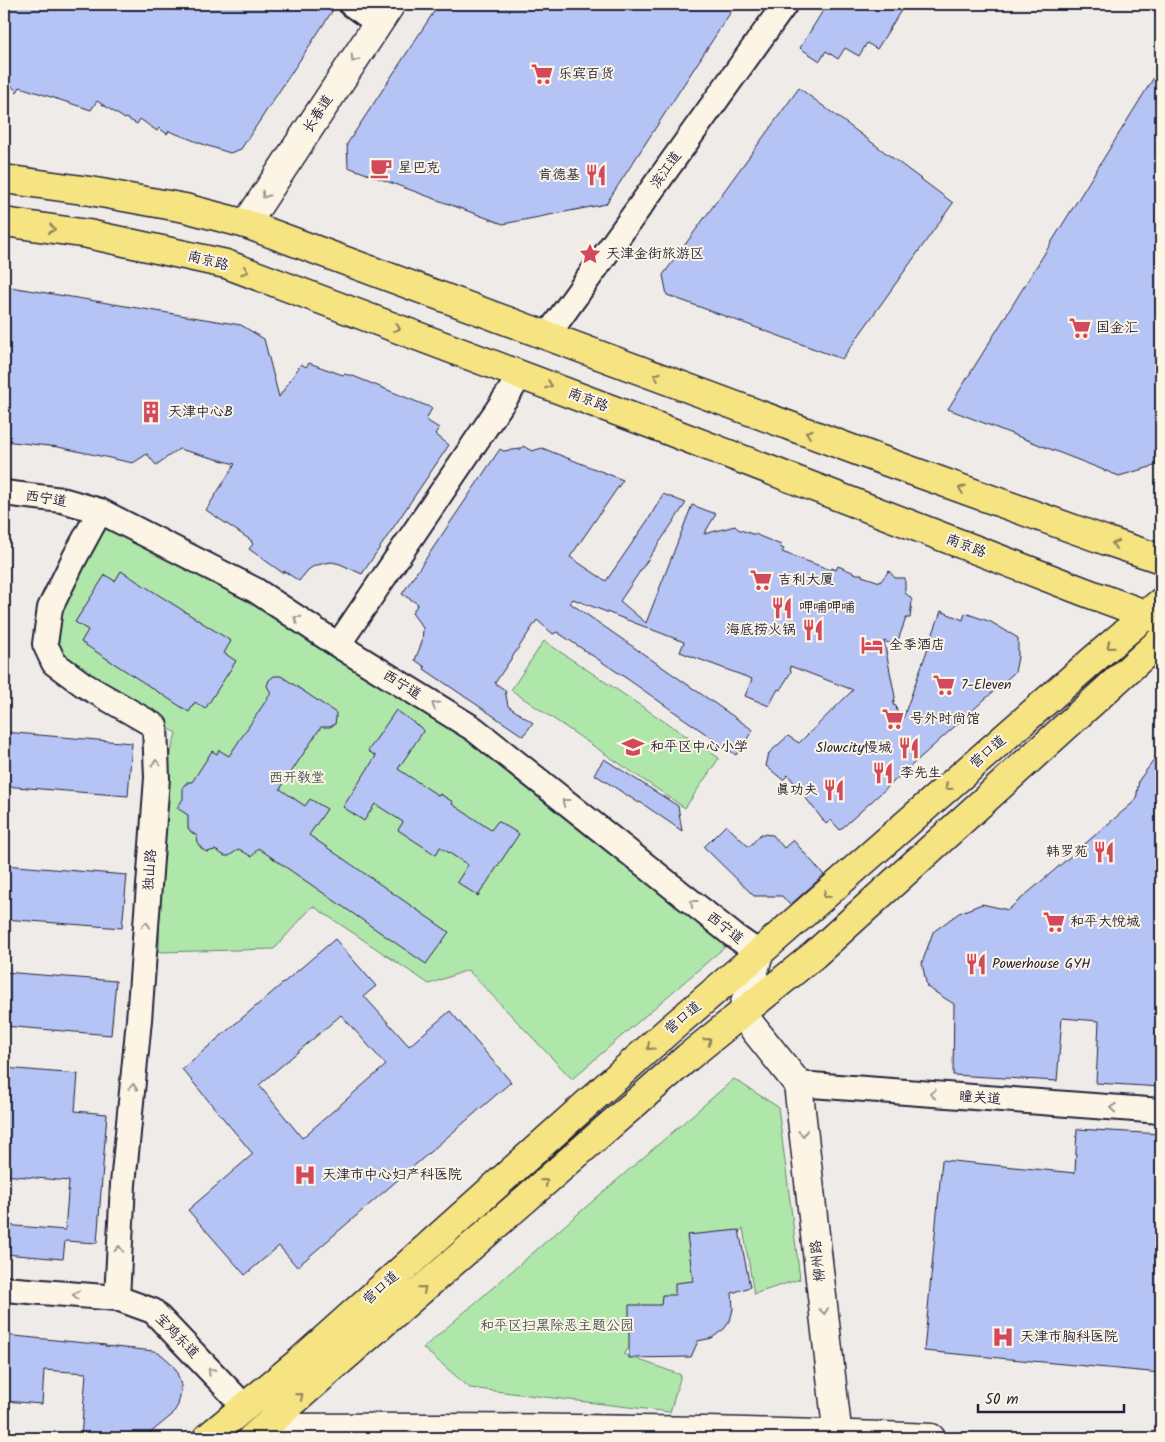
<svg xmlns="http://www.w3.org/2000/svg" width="1165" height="1442" font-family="Kalam,'LXGW WenKai TC',sans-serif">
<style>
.green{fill:#afe7aa;stroke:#688472}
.building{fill:#b5c4f4;stroke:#22223b;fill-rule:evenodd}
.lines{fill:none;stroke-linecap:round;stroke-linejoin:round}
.street-casing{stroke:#22223b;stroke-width:28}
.secondary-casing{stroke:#22223b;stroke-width:31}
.primary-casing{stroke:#22223b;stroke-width:31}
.street{stroke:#fcf5e5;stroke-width:24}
.secondary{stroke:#fcf5e5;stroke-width:28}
.primary{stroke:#f6e381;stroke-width:28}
.oneway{stroke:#9a9698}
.oneway2{stroke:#8c825e}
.labels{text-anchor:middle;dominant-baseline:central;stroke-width:4;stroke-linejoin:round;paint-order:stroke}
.poi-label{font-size:14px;fill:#22223b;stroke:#fcf5e5;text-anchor:start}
.street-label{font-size:14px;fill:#22223b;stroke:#fcf5e5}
.park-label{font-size:14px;fill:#455357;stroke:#fcf5e5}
</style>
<rect width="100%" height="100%" fill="#eeebe8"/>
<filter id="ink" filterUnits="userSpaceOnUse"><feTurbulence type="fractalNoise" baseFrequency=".02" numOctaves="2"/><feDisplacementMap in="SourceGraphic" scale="10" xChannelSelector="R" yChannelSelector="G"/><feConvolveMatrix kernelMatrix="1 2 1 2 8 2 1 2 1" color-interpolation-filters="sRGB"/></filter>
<g filter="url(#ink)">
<path class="green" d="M103,519L252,597L469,734L727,945L572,1079L468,970L429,984L313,906L274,949L159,952L162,786L176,733L57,659L54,608Z
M544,641L719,758L685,808L511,690Z
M734,1079L778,1107L800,1279L754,1294L743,1228L623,1354L681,1375L670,1412L470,1388L423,1348Z"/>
<path class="building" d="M4,4H337L241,149L230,153L205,145L169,131L167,134L159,128L157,131L140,119L137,124L126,118L125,119L97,101L91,110L20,87L17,92L4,77Z
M439,4H736L606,204L503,224L348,167L347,144Z
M827,4H905L877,49L867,43L859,56L845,48L838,59L826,51L820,61L800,48Z
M1161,66V464L1119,476L948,409Z
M799,88L953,203L842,359L667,295L663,275Z
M4,286L241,325L264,339L279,397L301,364L306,367L309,363L343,375L344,374L353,376L432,408L426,420L439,428L435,434L449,445L362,574L340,564L332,562L325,563L314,566L308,570L299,581L284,571L283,573L249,549L253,544L251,542L252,541L206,510L235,464L179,449L156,465L147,454L133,463L58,447L4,441Z
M523,446L532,451L542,448L623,480L570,557L606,581L650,517L663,494L686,503L620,601L646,623L692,505L716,514L704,534L735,526L738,529L752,534H756L759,536L781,545L780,547L784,549L782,552L831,570L832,568L836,570L838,566L857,574H862V576L880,582L889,571L895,578H905V593L910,597L912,601L910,618H906L896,646L884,641L895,697L893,705L896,706L900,727L941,611L963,620L965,613L991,622L1018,638V657L1015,672L840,830L831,820L826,824L788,775L783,780L766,766L769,753L788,736L799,743L853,690L790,666L791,672L780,690L778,689L769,706L745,696L752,679L680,652L684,642L573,599L570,603L753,730L736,755L626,678L557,632L553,634L537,620L495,683L505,690L508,706L533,723L523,736L424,669L425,667L415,660L422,642L423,628L412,613L418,604L402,594L500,449L503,451L521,449Z
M121,571L231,641L224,653L236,661L205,709L195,702L189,712L81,642L88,630L75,622L105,575L115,581Z
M274,676H281L336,713V717L335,724L330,727H321L280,789L305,806L310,799L327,809L309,835L449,932L426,964L258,848L252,857L239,849L229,856H225L215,850L207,852L203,850L198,844L197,836L191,832L188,828V815L177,808L183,799V787L185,784H187V782H192L212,751L217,754L219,750L229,756L271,693L267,686L269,680Z
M396,710L424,730L398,769L439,796L440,794L453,802L452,804L491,830L498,821L519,834L478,896L457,882L468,865L440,847L436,855L398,830L403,822L375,804L364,821L343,807L376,756L368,751Z
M4,732L132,743L128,796L4,786Z
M1161,751V1087L1096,1083L1099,1021L1062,1018L1057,1081L953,1075L954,1004L927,987L922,963L933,932L959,913L982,904L1008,910L1136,800L1139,780Z
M604,759L678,806L682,831L640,802L639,803L594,774Z
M726,825L749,847L761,834L773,835L784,848L793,840L824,875L790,905L782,896H754L704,847Z
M4,865L127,875L122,928L4,919Z
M335,939L376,986L364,996L409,1046L450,1011L511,1082L297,1267L279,1246L245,1275L188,1210L253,1154L182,1069ZM341,1015L386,1065L302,1138L259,1085Z
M4,972L116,981L111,1035L4,1026Z
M4,1068L78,1074L75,1111L107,1114L97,1243L65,1241L63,1259L4,1254V1225L65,1230L69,1181L4,1175Z
M1077,1129L1161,1134V1373L924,1351L942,1160L1075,1173Z
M739,1230L750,1287L732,1293L733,1309L730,1321L724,1329L712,1338L698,1341L691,1357L629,1358V1305H661L662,1295H675V1283L693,1281L687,1235Z
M4,1335L106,1345L105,1346L154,1351L162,1355L171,1363L176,1370L181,1385V1391L178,1405L172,1415L144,1438H81L86,1373L44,1370L42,1404L4,1401Z"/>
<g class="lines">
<g class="street-casing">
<path id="street" d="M351,4L378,23
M547,336L785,4
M4,493L62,500L100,511L255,590L338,645L474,729L733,935L759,953
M100,511L74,559L50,608L45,644L54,663L84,685L155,726L157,778L139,1020L123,1184L117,1298
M338,645L521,375
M798,1084L1161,1111
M4,1289L117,1298L153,1311L244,1406"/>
</g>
<g class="secondary-casing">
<path id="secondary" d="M246,224L391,4
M759,953L742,1014L798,1084L838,1438
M264,1428C486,1427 709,1429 931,1438"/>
</g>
<g class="primary-casing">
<path id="primary" d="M4,179L90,191L185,208L246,224L879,459L1107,541L1161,559
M4,222L88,234L226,264L656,426L1085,592L1161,620
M207,1438L299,1362L668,1031L759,953L1093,660L1161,602
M252,1438L688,1057L814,955L1161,640"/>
</g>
<use href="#street" class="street"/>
<use href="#secondary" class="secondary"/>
<use href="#primary" class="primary"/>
</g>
<defs><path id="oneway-chevron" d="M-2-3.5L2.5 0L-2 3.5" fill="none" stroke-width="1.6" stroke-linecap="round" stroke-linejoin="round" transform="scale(1.25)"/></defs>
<g class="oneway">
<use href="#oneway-chevron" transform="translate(354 59) rotate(123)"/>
<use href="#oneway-chevron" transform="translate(265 195) rotate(123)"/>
<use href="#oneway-chevron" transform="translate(297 619) rotate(-147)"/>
<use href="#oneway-chevron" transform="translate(435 705) rotate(-148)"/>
<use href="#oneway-chevron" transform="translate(156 763) rotate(-92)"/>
<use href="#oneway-chevron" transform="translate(565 802) rotate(-142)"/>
<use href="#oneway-chevron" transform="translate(693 903) rotate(-142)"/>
<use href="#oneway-chevron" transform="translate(146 925) rotate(-86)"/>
<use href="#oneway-chevron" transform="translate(133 1087) rotate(-85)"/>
<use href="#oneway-chevron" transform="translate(933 1094) rotate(-176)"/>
<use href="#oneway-chevron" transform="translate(1113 1108) rotate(-176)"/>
<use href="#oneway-chevron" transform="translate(803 1133) rotate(84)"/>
<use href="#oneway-chevron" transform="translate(119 1249) rotate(-87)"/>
<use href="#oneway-chevron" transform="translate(76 1295) rotate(-176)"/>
<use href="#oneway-chevron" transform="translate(824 1311) rotate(84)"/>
<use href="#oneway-chevron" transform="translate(211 1371) rotate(-134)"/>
</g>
<g class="oneway2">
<use href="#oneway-chevron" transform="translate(52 229) rotate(8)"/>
<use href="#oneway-chevron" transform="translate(245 271) rotate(20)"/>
<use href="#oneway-chevron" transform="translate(397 328) rotate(21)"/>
<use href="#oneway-chevron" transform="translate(657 376) rotate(-160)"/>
<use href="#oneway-chevron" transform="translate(549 385) rotate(21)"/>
<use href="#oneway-chevron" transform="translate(809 433) rotate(-160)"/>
<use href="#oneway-chevron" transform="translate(962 489) rotate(-160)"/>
<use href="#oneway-chevron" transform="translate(1115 544) rotate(-162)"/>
<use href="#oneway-chevron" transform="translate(1110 646) rotate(140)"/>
<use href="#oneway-chevron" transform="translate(948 787) rotate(139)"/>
<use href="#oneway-chevron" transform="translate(826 895) rotate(139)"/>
<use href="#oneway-chevron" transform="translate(708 1041) rotate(-39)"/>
<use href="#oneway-chevron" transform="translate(650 1047) rotate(138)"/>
<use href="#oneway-chevron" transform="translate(545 1182) rotate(-41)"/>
<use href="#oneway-chevron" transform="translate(423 1289) rotate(-41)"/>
<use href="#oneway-chevron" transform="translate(300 1396) rotate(-41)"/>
</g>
</g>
<defs>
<g id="supermarket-bare" transform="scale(1.725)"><path d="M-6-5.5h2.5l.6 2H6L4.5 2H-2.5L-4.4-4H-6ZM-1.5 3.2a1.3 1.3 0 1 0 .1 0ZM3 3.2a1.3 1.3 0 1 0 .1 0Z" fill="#d1495b" stroke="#fcf5e5" stroke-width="2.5" paint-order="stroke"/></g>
<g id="cafe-bare" transform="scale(1.725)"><path d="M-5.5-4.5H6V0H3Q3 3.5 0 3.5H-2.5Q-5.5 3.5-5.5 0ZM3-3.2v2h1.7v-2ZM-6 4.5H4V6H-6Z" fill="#d1495b" stroke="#fcf5e5" stroke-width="2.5" paint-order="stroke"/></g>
<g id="restaurant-bare" transform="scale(1.725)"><path d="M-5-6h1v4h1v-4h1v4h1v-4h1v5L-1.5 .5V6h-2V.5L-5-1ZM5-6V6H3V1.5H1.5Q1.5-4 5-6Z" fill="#d1495b" stroke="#fcf5e5" stroke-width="2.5" paint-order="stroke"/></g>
<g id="sight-bare" transform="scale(1.725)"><path d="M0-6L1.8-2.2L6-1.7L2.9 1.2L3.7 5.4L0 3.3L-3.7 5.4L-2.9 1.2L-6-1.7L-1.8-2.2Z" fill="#d1495b" stroke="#fcf5e5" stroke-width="2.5" paint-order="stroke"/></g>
<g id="building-bare" transform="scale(1.725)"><path d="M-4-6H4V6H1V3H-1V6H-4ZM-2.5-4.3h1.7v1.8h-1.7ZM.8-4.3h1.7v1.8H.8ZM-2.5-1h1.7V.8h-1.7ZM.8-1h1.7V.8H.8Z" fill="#d1495b" stroke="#fcf5e5" stroke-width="2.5" paint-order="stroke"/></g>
<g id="hotel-bare" transform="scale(1.725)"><path d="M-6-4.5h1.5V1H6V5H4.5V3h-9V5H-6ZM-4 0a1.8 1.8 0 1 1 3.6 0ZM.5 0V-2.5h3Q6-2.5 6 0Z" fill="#d1495b" stroke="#fcf5e5" stroke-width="2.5" paint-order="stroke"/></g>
<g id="school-bare" transform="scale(1.725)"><path d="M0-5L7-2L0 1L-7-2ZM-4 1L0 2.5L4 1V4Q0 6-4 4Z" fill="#d1495b" stroke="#fcf5e5" stroke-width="2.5" paint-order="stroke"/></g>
<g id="hospital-bare" transform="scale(1.725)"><path d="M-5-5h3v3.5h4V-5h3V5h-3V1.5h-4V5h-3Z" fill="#d1495b" stroke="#fcf5e5" stroke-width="2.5" paint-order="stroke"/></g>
</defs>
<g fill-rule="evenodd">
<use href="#supermarket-bare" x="542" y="74"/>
<use href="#cafe-bare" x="381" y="168"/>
<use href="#restaurant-bare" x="596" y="175"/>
<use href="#sight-bare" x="590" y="254"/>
<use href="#supermarket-bare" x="1080" y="328"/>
<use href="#building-bare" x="151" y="412"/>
<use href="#supermarket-bare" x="761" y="580"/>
<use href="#restaurant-bare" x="782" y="608"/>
<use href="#restaurant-bare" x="813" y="630"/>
<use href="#hotel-bare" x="872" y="645"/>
<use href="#supermarket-bare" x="944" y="685"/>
<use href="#supermarket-bare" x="893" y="719"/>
<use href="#school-bare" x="633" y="747"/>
<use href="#restaurant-bare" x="909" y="748"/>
<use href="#restaurant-bare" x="883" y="773"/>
<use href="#restaurant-bare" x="834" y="790"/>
<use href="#restaurant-bare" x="1104" y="852"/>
<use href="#supermarket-bare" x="1054" y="922"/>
<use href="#restaurant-bare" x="976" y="964"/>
<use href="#hospital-bare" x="305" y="1175"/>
<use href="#hospital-bare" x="1003" y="1337"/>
</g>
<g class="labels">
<g class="poi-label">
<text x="558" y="74">乐宾百货</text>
<text x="398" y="168">星巴克</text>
<text x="580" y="175" text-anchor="end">肯德基</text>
<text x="606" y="254">天津金街旅游区</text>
<text x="1096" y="328">国金汇</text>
<text x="168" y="412">天津中心B</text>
<text x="778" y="580">吉利大厦</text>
<text x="799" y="608">呷哺呷哺</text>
<text x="796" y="630" text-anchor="end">海底捞火锅</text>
<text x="889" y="645">全季酒店</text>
<text x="961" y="685">7-Eleven</text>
<text x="910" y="719">号外时尚馆</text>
<text x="650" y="747">和平区中心小学</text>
<text x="892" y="748" text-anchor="end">Slowcity慢城</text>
<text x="900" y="773">李先生</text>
<text x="818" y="790" text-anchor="end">真功夫</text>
<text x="1088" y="852" text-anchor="end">韩罗苑</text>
<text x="1070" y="922">和平大悦城</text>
<text x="992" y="964">Powerhouse GYH</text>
<text x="322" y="1175">天津市中心妇产科医院</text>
<text x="1020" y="1337">天津市胸科医院</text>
</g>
<g class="street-label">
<text transform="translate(318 114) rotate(-57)">长春道</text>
<text transform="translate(666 170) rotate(-54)">滨江道</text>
<text transform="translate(208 261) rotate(14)">南京路</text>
<text transform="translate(588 400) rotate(21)">南京路</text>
<text transform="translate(46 499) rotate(9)">西宁道</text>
<text transform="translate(966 546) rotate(21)">南京路</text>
<text transform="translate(402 685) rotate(32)">西宁道</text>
<text transform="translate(988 752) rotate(-41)">营口道</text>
<text transform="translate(150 870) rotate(-86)">独山路</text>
<text transform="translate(725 928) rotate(38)">西宁道</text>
<text transform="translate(683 1018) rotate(-40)">营口道</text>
<text transform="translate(980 1098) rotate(4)">瞳关道</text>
<text transform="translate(818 1261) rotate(-96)">柳州路</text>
<text transform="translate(381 1288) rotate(-42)">营口道</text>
<text transform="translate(177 1336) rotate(46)">宝鸡东道</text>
</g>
<g class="park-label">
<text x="297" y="778">西开教堂</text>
<text x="557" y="1326">和平区扫黑除恶主题公园</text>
</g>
</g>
<rect width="1165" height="1442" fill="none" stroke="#fcf5e5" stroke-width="20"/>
<rect x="10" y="10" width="1145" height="1422" fill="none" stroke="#22223b" stroke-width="2" filter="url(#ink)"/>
<path d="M978 1404v8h146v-8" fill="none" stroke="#22223b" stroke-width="2.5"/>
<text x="985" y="1404" font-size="15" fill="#22223b" stroke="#fcf5e5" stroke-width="4" paint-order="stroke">50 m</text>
</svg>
